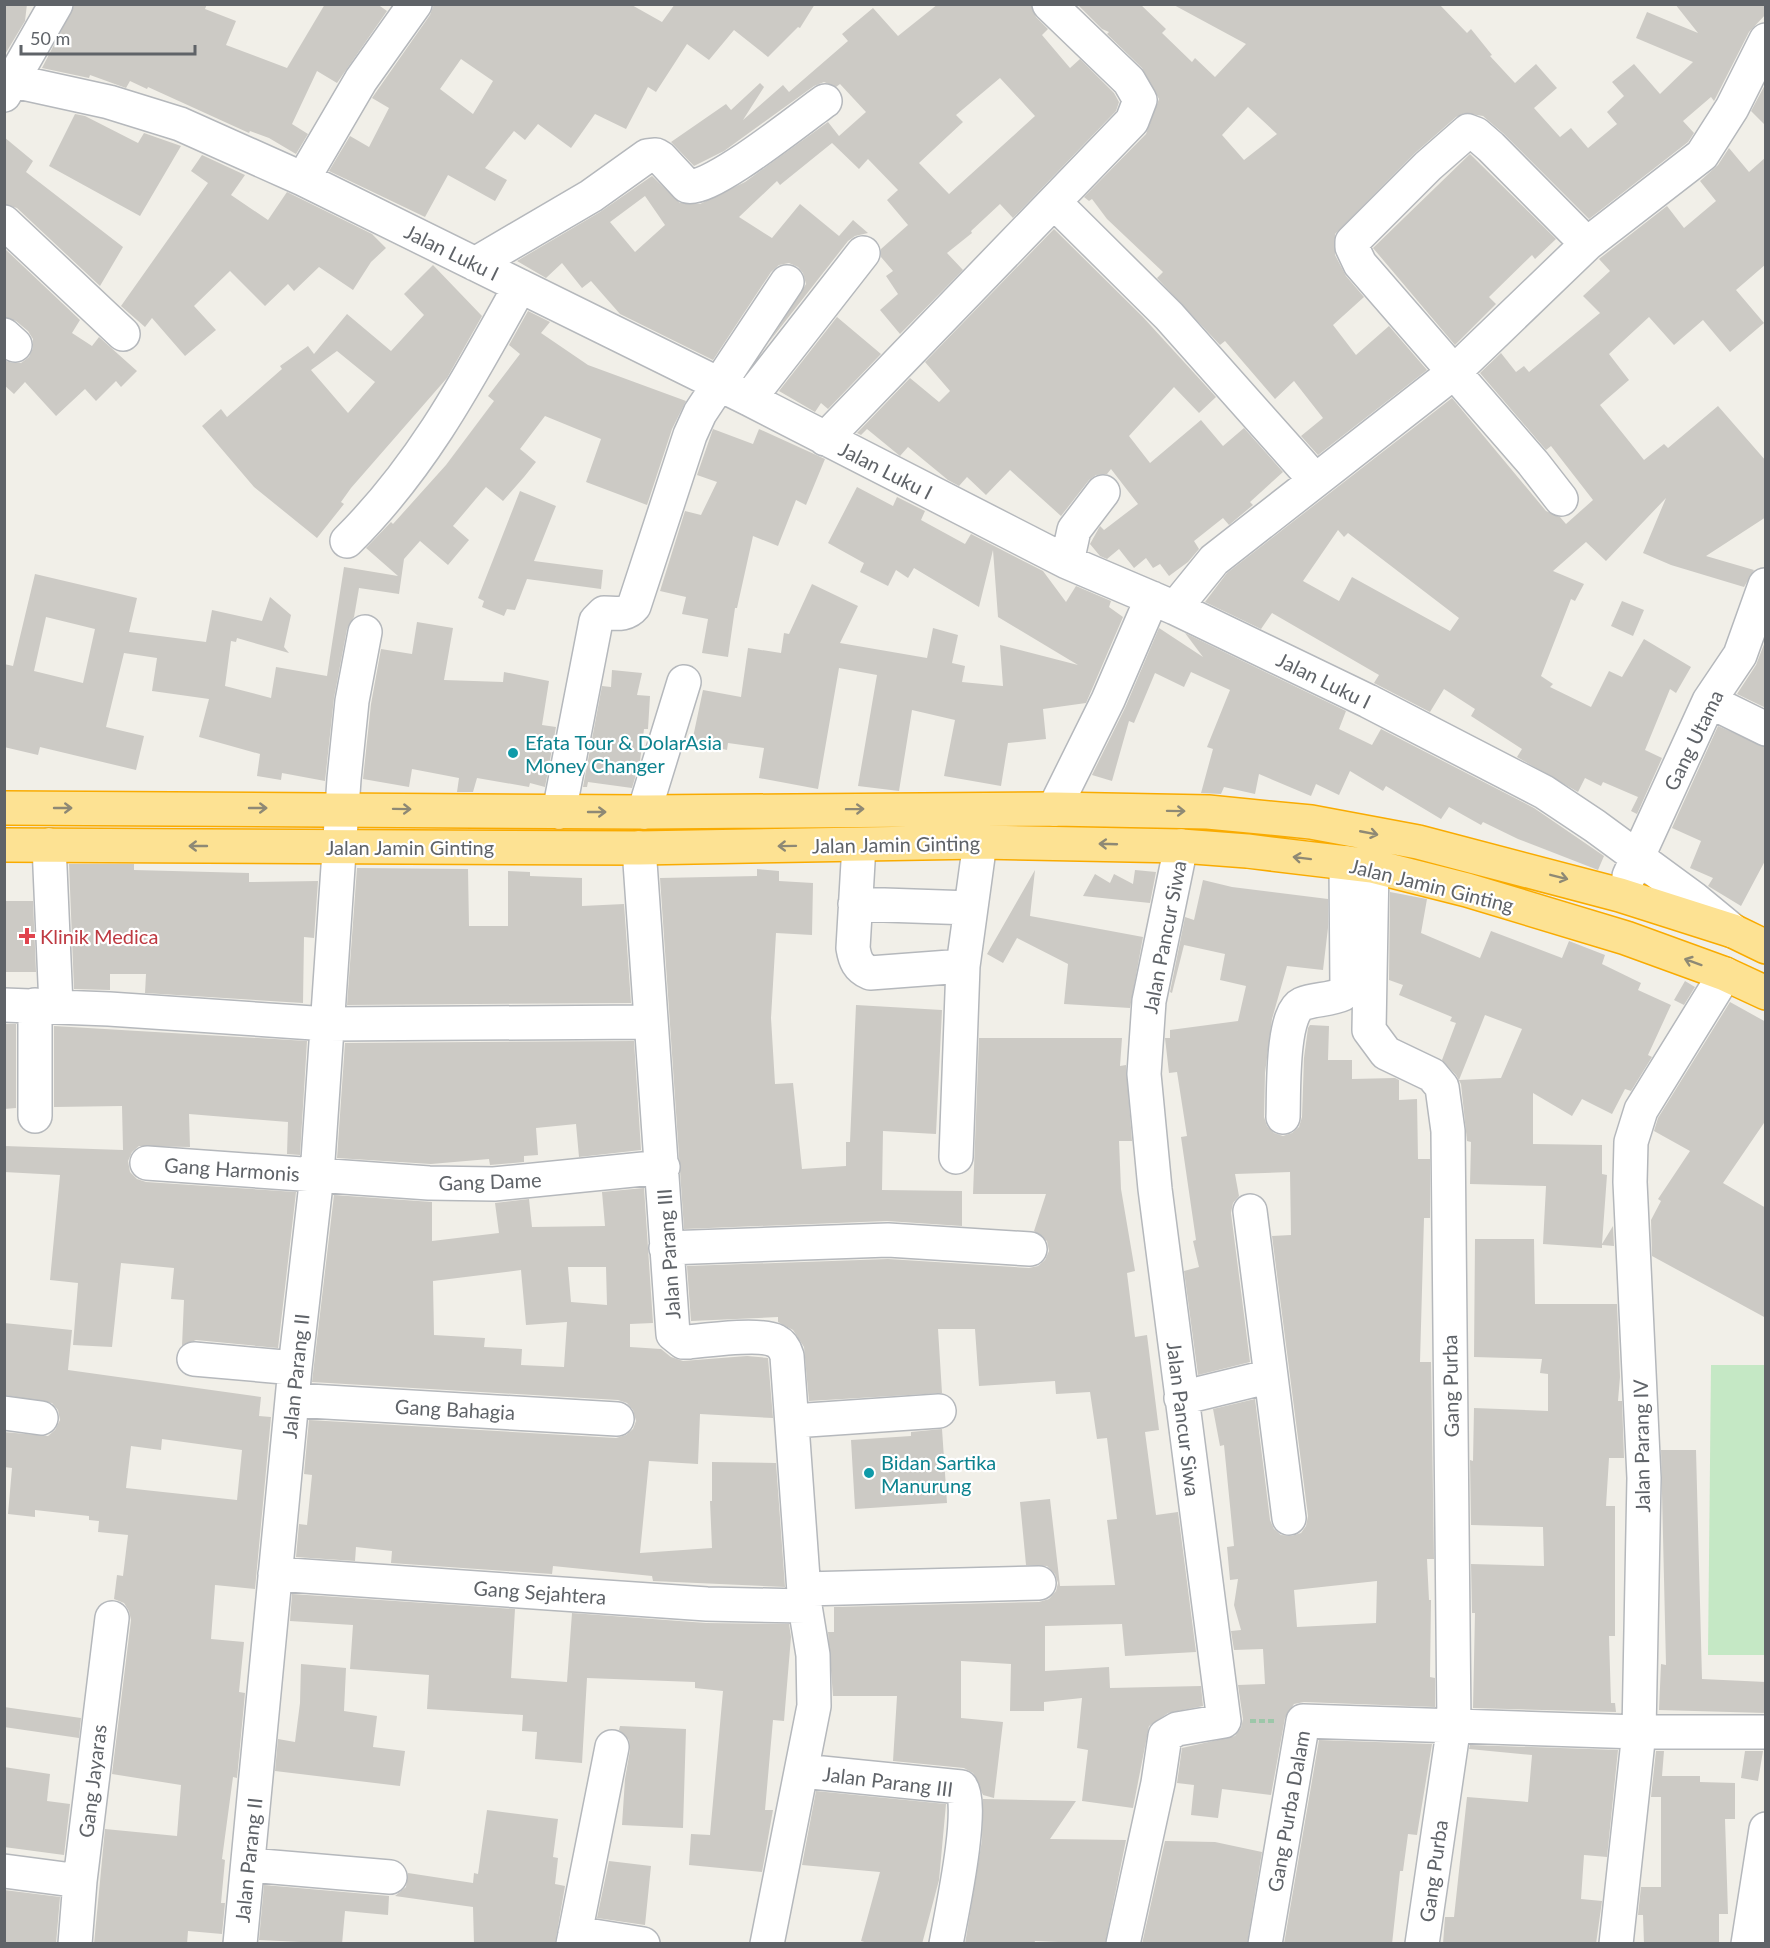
<svg xmlns="http://www.w3.org/2000/svg" width="1770" height="1948" font-family="Lato,sans-serif">
<style>
.green{fill:#c5e8c5}
.building{fill:#cccac5;fill-rule:evenodd}
.lines{fill:none;stroke-linecap:round;stroke-linejoin:round}
.minor-casing{stroke:#b5b8bc;stroke-width:36}
.highway-casing{stroke:#f9ab00;stroke-width:36}
.path{stroke:#9cc7a9;stroke-width:4;stroke-dasharray:6 3;stroke-linecap:butt}
.minor{stroke:#fff;stroke-width:33}
.highway{stroke:#fde293;stroke-width:33}
.oneway{stroke:#8e8975}
.culture-dot{fill:#0f9aa8;stroke:#fff;stroke-width:2}
.health-dot{fill:#e0444e;stroke:#fff;stroke-width:2}
.labels{text-anchor:middle;dominant-baseline:central;stroke-width:4.5;stroke-linejoin:round;paint-order:stroke}
.street-label{font-size:20px;fill:#5f6368;stroke:#fff}
.culture-label{font-size:20px;fill:#0d838f;stroke:#fff;text-anchor:start}
.health-label{font-size:20px;fill:#be3a42;stroke:#fff;text-anchor:start}
</style>
<rect width="100%" height="100%" fill="#f1efe8"/>
<path class="green" d="M1711,1365H1765V1655H1708Z"/>
<path class="building" d="M4,4H27L25,21L4,56Z
M75,4H207L205,9L236,21L226,45L287,68L325,4H377L387,11L337,83L317,71L292,124L308,134L296,154L269,138L250,131L249,133L148,87L147,89L130,81L126,88L90,75L89,78L42,68Z
M434,4H630L662,22L675,4H815L800,28L798,27L768,57L734,30L709,60L687,44L656,92L648,87L626,129L595,114L571,148L538,124L525,140L514,131L485,168L507,180L495,201L448,175L425,217L329,171L350,136L369,147L389,108L372,98L430,15ZM461,59L493,81L473,114L440,89Z
M938,4H1031L1036,17L1048,29L1042,35L1070,68L1080,59L1114,93L1119,102L1116,111L1013,218L1000,204L971,231L972,233L947,253L963,270L900,334L880,310L898,294L886,276L893,271L881,257V249L908,225L887,200L898,190L868,159L859,169L832,143L780,185L777,181L739,217L772,238L800,204L839,236L853,220L868,233L855,236L848,241L769,342L806,284L803,273L798,267L789,263L779,265L771,272L713,360L620,314L591,281L582,288L562,263L546,278L517,261L600,212L652,176L680,203L700,204L745,182L828,122L839,136L866,112L840,84L836,87L824,82L814,86L724,151L694,166L671,142L726,104L731,110L760,83L764,87L743,120L783,85L789,92L848,41L842,34L873,8L898,36ZM1000,78L1035,116L949,194L919,163L963,122L956,115ZM645,196L665,225L635,252L610,222Z
M1077,4H1140L1166,29L1162,33L1192,62L1195,58L1215,77L1246,44L1172,4H1439L1467,33L1471,29L1492,55L1490,56L1515,83L1536,64L1557,88L1534,108L1560,137L1571,128L1588,148L1617,124L1607,112L1624,96L1612,82L1634,64L1660,94L1693,62L1636,38L1647,12L1698,33L1675,4H1766V14L1749,32L1714,101L1711,97L1683,121L1694,133L1688,142L1589,219L1504,134L1483,116L1465,113L1456,117L1415,153L1335,234V255L1346,276L1364,297L1333,325L1356,355L1389,326L1427,370L1318,455L1301,436L1323,418L1294,381L1275,399L1225,341L1220,345L1157,278L1163,272L1107,219L1092,199L1089,201L1084,197L1146,134L1159,99L1142,68L1107,34L1109,32L1102,29ZM1248,107L1277,134L1244,160L1222,135Z
M1766,83V126L1751,111Z
M75,114L85,116L138,143L144,133L181,146L140,216L49,166Z
M4,137L33,161L26,172L123,247L100,286L17,208L4,204Z
M1729,148L1749,172L1766,157V264L1736,290L1764,323L1730,352L1703,320L1674,345L1649,317L1609,354L1629,380L1600,405L1644,460L1664,444L1668,448L1718,406L1766,461V517L1706,556L1754,570L1744,587L1671,565L1643,553L1666,498L1606,561L1586,542L1553,571L1584,584L1575,601L1571,599L1541,676L1553,684L1550,687L1591,707L1609,671L1622,677L1644,639L1691,667L1676,693L1670,689L1645,750L1662,758L1637,814L1631,811L1638,797L1603,782L1601,786L1585,778L1578,792L1517,757L1522,749L1471,716L1475,709L1444,689L1430,712L1374,683L1379,675L1272,613L1261,629L1205,602L1227,573L1452,398L1546,511L1560,517L1566,524L1593,500L1551,446L1546,450L1480,373L1501,353L1516,372L1524,366L1529,372L1600,313L1583,296L1610,271L1599,259L1667,206L1684,228L1716,201L1700,181L1718,165ZM1338,530L1344,537L1348,533L1459,618L1450,631L1352,577L1339,601L1303,581Z
M1470,154L1556,239L1535,259L1532,255L1489,297L1496,304L1455,345L1373,248Z
M202,155L245,175L231,195L268,220L287,192L372,234L386,248L371,262L353,290L319,267L294,291L288,284L265,306L230,271L194,306L216,330L185,356L152,318L145,327L121,306L208,183L191,171Z
M1054,229L1142,316L1216,397L1199,413L1174,387L1129,436L1150,463L1201,420L1223,446L1244,428L1283,472L1250,502L1253,505L1229,525L1223,518L1194,541L1199,549L1188,562L1169,576L1160,564L1153,568L1146,558L1134,568L1119,549L1107,559L1100,556L1090,544L1100,526L1104,530L1138,504L1111,469L1107,474L1096,475L1089,480L1061,516L1010,470L986,495L967,477L959,486L948,480L908,447L900,456L867,429L861,435L857,433L910,378L939,402L950,391L925,362Z
M4,248L80,320L72,333L92,346L99,337L137,371L121,387L116,381L96,401L85,389L56,416L25,382L14,394L4,385V360L12,363H21L29,357L33,348V339L28,331L16,321L4,317Z
M433,265L482,316L447,378L351,488L341,502L344,504L317,538L254,487L202,426L221,409L227,417L282,369L280,366L308,346L314,354L347,314L391,351L424,315L404,294ZM337,351L375,382L348,413L311,370Z
M528,311L550,322L541,333L588,365L686,401L672,429L647,505L586,482L601,439L545,416L520,449L536,462L524,477L503,501L486,487L453,526L469,540L448,565L420,541L404,559L399,594L359,588L354,617L347,629L334,698L325,781L282,773L281,780L257,776L260,754L199,737L209,699L152,691L157,658L124,653L106,727L144,736L136,770L40,747L38,755L4,747V664L13,666L35,574L137,598L129,632L206,642L212,610L262,621L270,597L291,615L284,647L289,653L237,638L236,642L231,641L225,686L271,698L276,667L327,676L344,567L398,576L366,548L391,522L393,524L446,465L494,401L488,396L520,354L509,345ZM46,617L95,629L83,683L34,671Z
M837,317L881,354L828,409L821,403L815,412L779,391Z
M713,429L753,444L759,429L825,459L806,505L796,500L778,546L753,536L737,608H735L728,657L702,653L708,619L682,614L686,597L660,591L685,511L701,515L717,482L697,475Z
M857,487L893,506L897,497L925,511L921,520L965,544L971,534L1043,571L1066,602L1076,586L1111,601L1109,607L1123,617L1086,703L1043,709L1046,739L1008,743L1001,786L944,776L955,720L912,710L899,791L858,786L877,675L839,668L818,789L759,778L764,748L728,743L727,750L692,742L703,690L741,697L748,648L781,653L784,633L789,634L812,584L858,606L840,643L927,658L933,628L958,635L952,663L965,666L962,682L1003,686L1000,645L1078,665L998,617L993,550L979,607L914,568L908,578L896,570L888,586L860,572L864,563L828,543Z
M520,491L556,506L534,561L603,570L601,589L527,579L515,610L507,609L504,616L482,607L484,601L478,598Z
M1622,601L1644,610L1633,636L1611,626Z
M417,622L453,628L444,680L503,682L504,672L549,681L542,725L556,727L545,787L530,783L529,787L477,778L473,792H457L459,778L412,769L409,787L363,779L371,704L381,649L412,654Z
M1159,628L1203,657L1185,633L1346,711L1339,729L1372,745L1381,729L1534,808L1604,856L1598,870L1518,839L1483,822L1481,825L1449,807L1441,819L1386,786L1383,791L1350,771L1339,795L1316,784L1311,796L1259,774L1255,794L1224,787L1221,794L1201,793L1213,749L1207,747L1230,690L1191,672L1184,687L1155,673L1134,723L1129,721L1112,781L1092,775L1125,708Z
M1766,639V708L1737,694L1756,665Z
M612,670L642,673L637,695L650,696L648,729H644L640,761L632,788L588,782L587,787H583L602,686L611,687Z
M1718,726L1766,747V859L1741,906L1708,886L1713,878L1690,868L1701,841L1672,828Z
M69,864H134V870L249,873V882L318,881L314,938L304,937L303,1003L145,993L146,974H110V990L74,989Z
M357,868L468,869L469,926H508V871L530,872V876L582,878V906L624,904L631,1003L347,1005Z
M757,869L779,871V881L813,883L812,935L776,933L771,1018L775,1084L793,1083L802,1169L846,1166V1142H850L856,1005L942,1010L936,1134L883,1131L882,1190L962,1191V1226L887,1221L684,1229L660,878L757,876Z
M1035,870L1030,916L1143,937L1130,1008L1064,1004L1068,964L1017,938L1003,963L987,954Z
M1135,870L1156,872L1150,903L1083,896L1095,874L1110,883L1114,874L1133,884Z
M1203,880L1232,887L1328,899V928L1323,970L1287,966L1272,1019L1265,1073L1264,1117L1267,1126L1274,1133L1283,1136L1292,1133L1299,1127L1302,1117L1304,1058L1308,1028L1310,1025L1329,1026L1328,1060H1352V1079L1395,1078L1399,1080V1100L1417,1099L1418,1159H1430V1218H1424L1420,1362H1431L1434,1559H1427L1429,1600H1431L1430,1677L1435,1678V1707L1304,1702L1294,1704L1285,1718L1271,1795L1222,1789L1218,1818L1191,1815L1194,1785L1177,1783L1182,1748L1235,1736L1241,1728L1243,1719L1238,1685L1265,1684L1263,1649L1234,1650L1231,1631L1241,1630L1234,1605L1238,1579L1230,1580L1227,1547L1234,1546L1224,1445L1220,1446L1213,1409L1255,1399L1270,1520L1274,1529L1281,1535L1292,1536L1301,1533L1306,1526L1308,1516L1272,1236L1291,1235L1290,1172L1235,1174L1239,1196L1233,1203L1231,1213L1250,1362L1198,1375L1184,1271L1199,1267L1193,1241L1196,1240L1181,1137L1187,1136L1177,1072L1169,1073L1165,1038H1170V1030L1238,1021L1246,986L1220,980L1225,954L1184,945L1172,993L1170,992L1185,917L1194,920ZM1377,1581L1376,1623L1297,1627L1294,1590Z
M1390,892L1427,899L1421,933L1480,958L1491,931L1562,958L1569,941L1605,955L1602,964L1641,983L1638,990L1671,1005L1648,1055L1652,1057L1631,1091L1625,1089L1612,1114L1582,1099L1572,1116L1533,1093V1144L1602,1145V1174L1607,1175L1602,1244L1613,1226L1614,1246L1602,1245V1248L1543,1244L1546,1186L1470,1184L1471,1142L1467,1141L1461,1084L1456,1075L1442,1060L1456,1023L1450,1021L1452,1017L1399,995L1403,985L1389,980ZM1485,1015L1522,1029L1501,1078L1459,1080Z
M4,901H33L36,972H4Z
M1685,981L1695,987L1684,1005L1674,1000Z
M1730,1002L1766,1022V1120L1723,1183L1766,1208V1318L1652,1256L1651,1220L1661,1201L1658,1199L1690,1151L1654,1131L1658,1118Z
M4,1024H16V1108L4,1109Z
M54,1026L307,1041L300,1155L287,1154L288,1122L189,1114L190,1147L139,1146L132,1152L128,1161L130,1172L137,1179L146,1182L296,1192L278,1348L196,1340L182,1346L184,1300L171,1299L174,1268L121,1263L112,1347L73,1345L78,1283L50,1280L60,1175L4,1172V1146L123,1150L122,1106L54,1107Z
M979,1038H1122L1120,1066L1126,1065L1132,1141H1119L1121,1189L1135,1271L1127,1273L1135,1337L1147,1335L1159,1430L1145,1432L1156,1515L1178,1512L1196,1652L1125,1656L1122,1624L1045,1626V1671L1109,1667L1110,1688L1201,1686L1203,1706L1168,1713L1149,1726L1133,1808L1082,1801L1088,1750L1077,1748L1082,1698L1044,1702V1711H1010L1011,1664L961,1661V1718L1003,1722L994,1798L983,1795L973,1773L964,1768L893,1761L897,1696H833L828,1632H834V1607L1039,1602L1049,1599L1056,1591L1058,1583L1055,1574L1047,1566L1026,1565L1020,1502L1050,1499L1060,1586L1115,1585L1107,1520L1117,1519L1107,1438L1097,1439L1090,1392L1056,1394L1055,1381L979,1386L975,1329H938L942,1393L809,1401L804,1347L793,1330L778,1322V1317L691,1321L687,1266L888,1259L1029,1268L1038,1266L1045,1260L1049,1251L1047,1241L1034,1231L1046,1194H973Z
M634,1041L641,1150L579,1157L576,1124L536,1128L538,1155L524,1156V1162L490,1165L489,1159L431,1164L337,1158L345,1043Z
M644,1188L653,1323L630,1324V1347L661,1349L671,1357L683,1361L747,1356L768,1358L773,1418L700,1414L698,1464L649,1461L640,1553L712,1548L710,1501H712V1462L776,1463L785,1587L653,1581L652,1576L553,1566L552,1574L391,1563L392,1551L356,1547L355,1561L296,1557L299,1524L307,1525L312,1475L304,1474L309,1420L616,1438L626,1435L633,1429L636,1421L633,1410L627,1403L618,1400L312,1382L334,1195L432,1202V1241L499,1233L495,1203L529,1199L532,1227L605,1226L602,1192ZM568,1267H606L607,1305L571,1302ZM521,1270L526,1325L567,1322L564,1367L521,1365L522,1349L484,1347L485,1338L434,1335L433,1281Z
M1475,1239H1534L1535,1304H1617L1620,1377L1618,1401H1622L1624,1458H1609L1606,1506H1615V1636H1609L1611,1703H1615L1616,1712L1473,1708L1475,1613H1472L1471,1564L1544,1566L1543,1527L1471,1525L1470,1460L1473,1461L1474,1408L1548,1411V1374L1540,1373L1542,1359L1474,1357Z
M4,1323L72,1330L68,1370L261,1397L259,1416L271,1417L255,1589L215,1585L211,1639L244,1642L239,1692L245,1693L237,1778L233,1777L222,1859L225,1860L221,1903H225L222,1934L188,1931L187,1944H94L105,1829L177,1836L181,1785L112,1774L131,1620L129,1611L124,1603L114,1599L117,1575L123,1576L128,1535L98,1532L99,1521L89,1520V1516L35,1510V1517L8,1514L12,1468L4,1467V1432L48,1436L55,1430L60,1420L58,1410L52,1403L4,1395ZM162,1439L242,1450L237,1500L126,1488L131,1446L161,1450Z
M942,1429L947,1503L855,1509L851,1440L911,1436V1432Z
M1661,1450H1696L1702,1679L1766,1682V1713L1659,1710L1661,1664L1666,1665Z
M292,1594L515,1609L511,1678L567,1682L572,1613L706,1623L789,1624L791,1637L784,1721L773,1720L765,1810H773L762,1872L689,1865L691,1834L710,1835L723,1691L695,1688V1682L587,1678L582,1763L535,1759L537,1732L522,1731L523,1715L427,1709L429,1675L350,1669L353,1625L290,1621Z
M301,1664L346,1668L344,1711L377,1716L373,1747L405,1751L400,1786L275,1771L278,1739L295,1742L300,1703Z
M4,1707L81,1718L79,1738L4,1727Z
M620,1726L686,1729L683,1828L622,1825L625,1779L630,1750L629,1740L619,1730Z
M1319,1740L1432,1744L1417,1835L1408,1834L1403,1871H1400L1392,1944H1284Z
M1470,1745L1618,1750L1607,1857L1584,1855L1581,1899L1602,1901L1596,1944H1443L1445,1917H1454L1467,1797L1528,1802L1532,1755L1469,1749Z
M1656,1751H1664L1662,1776H1700V1782L1735,1783V1819H1725L1728,1914H1719V1944H1644L1643,1915H1638L1641,1887H1661V1797H1651Z
M1745,1751H1763L1758,1781L1741,1778Z
M4,1767L50,1774L47,1801L70,1804L64,1855L4,1847Z
M816,1791L946,1804L939,1880L922,1944H871L861,1941L880,1872L802,1865Z
M983,1799L1076,1801L1050,1839L1126,1840L1105,1944L1035,1941L1034,1944H965L982,1840Z
M487,1810L558,1819L553,1857L558,1858L555,1884L565,1886L555,1944H474L473,1907L395,1896L406,1887L408,1873L473,1883L474,1873L478,1874Z
M1165,1841L1215,1842L1262,1852L1247,1944H1142Z
M609,1861L651,1866L645,1925L597,1918Z
M264,1885L389,1896L388,1915L345,1911L342,1944L259,1940Z
M4,1890L60,1897L56,1944H4Z"/>
<g class="lines">
<g class="minor-casing">
<path id="minor" d="M4,79L109,102L180,124L303,179L749,399L1067,562L1175,608L1368,701L1544,792L1595,826L1693,898L1733,931
M4,95L56,4
M303,179L361,80L415,4
M1054,202L1169,316L1315,480
M4,222L123,334
M475,264L591,196L647,156L656,155L661,158L687,186C709,193 802,117 825,101
M4,335L15,345
M749,399L863,253
M825,439L1132,121L1140,100L1129,81L1049,4
M1561,499L1533,463L1360,264L1352,247V242L1428,166L1468,131L1476,134L1491,147L1587,244
M347,541C423,466 469,378 520,286
M1067,562L1074,530L1103,492
M1175,608L1214,560L1453,373L1587,244L1702,155L1732,108L1766,40
M1709,701L1766,729
M1054,809L1108,700L1152,598
M559,812L596,621L604,613C615,613 626,616 634,606L690,435L700,413L787,282
M644,812L684,682
M49,845L56,1006
M859,845L853,948C855,960 858,968 870,973L963,966
M639,848L673,1334L683,1342H689C707,1340 761,1333 776,1341C782,1344 785,1349 787,1356L805,1606L813,1655L814,1706L767,1944
M1372,866L1369,1030L1386,1053L1432,1075L1442,1087L1448,1131L1454,1725L1422,1944
M1629,876L1709,701L1740,655L1765,585
M855,904L971,908
M4,1005L109,1009L328,1024L650,1022
M35,1116V1005
M1283,1117C1284,1095 1281,1014 1302,1004C1314,999 1330,1000 1343,994L1347,987L1346,863
M956,1157L963,966L980,842
M147,1163L429,1183L494,1184L663,1167
M1250,1211L1289,1518
M666,1248L888,1240L1030,1249
M194,1359L295,1368
M1181,1398L1271,1376
M292,1400L617,1419
M4,1413L41,1418
M793,1421L939,1411
M275,1574L707,1604L805,1606
M804,1589L1039,1583
M802,1771L961,1787C975,1806 951,1916 946,1944
M249,1865L390,1877
M4,1871L80,1881
M575,1933L643,1944
M75,1944L80,1881L112,1618
M240,1944L295,1368L317,1175L344,779L352,701L365,632
M573,1944L612,1747
M1123,1944L1158,1783L1165,1736L1177,1729L1224,1721L1155,1189L1144,1074L1149,1001L1181,846
M1265,1944L1303,1721L1639,1732H1766
M1616,1944L1639,1732L1644,1478L1630,1182L1631,1142L1641,1110L1725,974
M1748,1944L1766,1829"/>
</g>
<g class="highway-casing">
<path id="highway" d="M4,808L644,812L1054,809L1208,812L1311,822L1418,842L1620,895L1733,931L1766,947
M4,845L639,848L980,842L1181,846L1247,851L1372,866L1467,890L1626,938L1725,974L1766,993"/>
</g>
<path class="path" d="M1250,1721H1275"/>
<use href="#minor" class="minor"/>
<use href="#highway" class="highway"/>
</g>
<defs><path id="oneway-shaft" d="M-6 0H5M1.5-3L5.5 0L1.5 3" fill="none" stroke-width="1.6" stroke-linecap="round" stroke-linejoin="round" transform="scale(1.5)"/></defs>
<g class="oneway">
<use href="#oneway-shaft" transform="translate(63 808)"/>
<use href="#oneway-shaft" transform="translate(258 808)"/>
<use href="#oneway-shaft" transform="translate(402 809) rotate(1)"/>
<use href="#oneway-shaft" transform="translate(855 809) rotate(-1)"/>
<use href="#oneway-shaft" transform="translate(1176 811) rotate(1)"/>
<use href="#oneway-shaft" transform="translate(597 812)"/>
<use href="#oneway-shaft" transform="translate(1369 833) rotate(11)"/>
<use href="#oneway-shaft" transform="translate(1108 844) rotate(-178)"/>
<use href="#oneway-shaft" transform="translate(198 846) rotate(-180)"/>
<use href="#oneway-shaft" transform="translate(787 846) rotate(179)"/>
<use href="#oneway-shaft" transform="translate(1302 858) rotate(-173)"/>
<use href="#oneway-shaft" transform="translate(1559 877) rotate(14)"/>
<use href="#oneway-shaft" transform="translate(1693 962) rotate(-160)"/>
</g>
<g class="culture-dot">
<circle cx="513" cy="753" r="6"/>
<circle cx="869" cy="1473" r="6"/>
</g>
<path class="health-dot" d="M24 927h6v6h6v6h-6v6h-6v-6h-6v-6h6z"/>
<g class="labels">
<g class="street-label">
<text transform="translate(452 252) rotate(26)">Jalan Luku I</text>
<text transform="translate(886 470) rotate(27)">Jalan Luku I</text>
<text transform="translate(1324 680) rotate(26)">Jalan Luku I</text>
<text transform="translate(1693 740) rotate(-64)">Gang Utama</text>
<text transform="translate(896 844) rotate(-1)">Jalan Jamin Ginting</text>
<text x="410" y="847">Jalan Jamin Ginting</text>
<text transform="translate(1432 885) rotate(14)">Jalan Jamin Ginting</text>
<text transform="translate(1164 937) rotate(-79)">Jalan Pancur Siwa</text>
<text transform="translate(232 1169) rotate(4)">Gang Harmonis</text>
<text transform="translate(490 1181) rotate(-2)">Gang Dame</text>
<text transform="translate(668 1254) rotate(-94)">Jalan Parang III</text>
<text transform="translate(295 1376) rotate(-84)">Jalan Parang II</text>
<text transform="translate(1450 1386) rotate(-91)">Gang Purba</text>
<text transform="translate(455 1409) rotate(3)">Gang Bahagia</text>
<text transform="translate(1184 1419) rotate(83)">Jalan Pancur Siwa</text>
<text transform="translate(1641 1446) rotate(-91)">Jalan Parang IV</text>
<text transform="translate(540 1592) rotate(4)">Gang Sejahtera</text>
<text transform="translate(92 1781) rotate(-83)">Gang Jayaras</text>
<text transform="translate(888 1781) rotate(7)">Jalan Parang III</text>
<text transform="translate(1288 1811) rotate(-80)">Gang Purba Dalam</text>
<text transform="translate(248 1860) rotate(-84)">Jalan Parang II</text>
<text transform="translate(1433 1871) rotate(-82)">Gang Purba</text>
</g>
<g class="culture-label">
<text x="525" y="742">Efata Tour &amp; DolarAsia<tspan x="525" dy="23">Money Changer</tspan></text>
<text x="881" y="1462">Bidan Sartika<tspan x="881" dy="23">Manurung</tspan></text>
</g>
<g class="health-label">
<text x="40" y="936">Klinik Medica</text>
</g>
</g>
<rect width="1770" height="1948" fill="none" stroke="#5f6368" stroke-width="12"/>
<path d="M21 45v9h174v-9" fill="none" stroke="#5f6368" stroke-width="3"/>
<text x="30" y="45" font-size="18" fill="#5f6368" stroke="#ffffff" stroke-width="4.5" paint-order="stroke">50 m</text>
</svg>
